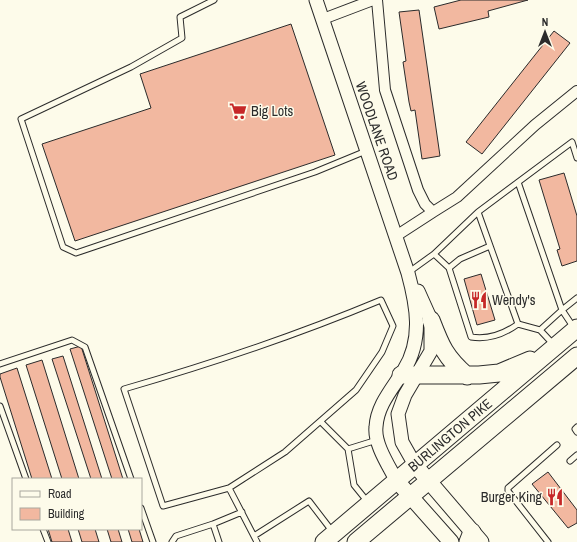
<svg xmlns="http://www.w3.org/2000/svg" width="577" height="542" font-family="'Archivo Narrow',sans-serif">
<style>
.building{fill:#f2b8a0;stroke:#2b2b2b}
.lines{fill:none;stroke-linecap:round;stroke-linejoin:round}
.service-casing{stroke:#2b2b2b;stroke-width:7}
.minor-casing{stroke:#2b2b2b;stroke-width:12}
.tertiary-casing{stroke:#2b2b2b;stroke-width:15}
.secondary-casing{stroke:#2b2b2b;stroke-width:17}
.trunk-casing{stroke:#2b2b2b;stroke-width:19}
.service{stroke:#fdfbea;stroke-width:5}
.minor{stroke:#fdfbea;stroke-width:10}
.tertiary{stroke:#fdfbea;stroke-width:13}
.secondary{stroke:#fdfbea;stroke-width:15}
.trunk{stroke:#fdfbea;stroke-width:17}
.labels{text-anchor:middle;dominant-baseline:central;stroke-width:3;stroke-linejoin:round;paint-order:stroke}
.poi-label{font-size:14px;fill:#2b2b2b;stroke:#fdfbea;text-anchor:start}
.street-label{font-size:14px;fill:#2b2b2b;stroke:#fdfbea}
</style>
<rect width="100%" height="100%" fill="#fdfbea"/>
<path class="building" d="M461,0H528L488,11L489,17L439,29L434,7Z
M419,10L440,156L422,159L415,110L411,111L409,102L403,62L406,61L399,12Z
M291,24L335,155L75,241L42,144L151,108L140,74Z
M554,31L570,43L482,154L466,142Z
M564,173L577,216V261L562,266L557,250L560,249L539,180Z
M481,274L495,320L477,325L464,279Z
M81,346L123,479H112L70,349Z
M63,356L102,479H91L52,359Z
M42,360L79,479H62L26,365Z
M17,368L52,479H32L0,377V374Z
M548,472L577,510V523L568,528L532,484Z
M48,529H68L72,542H52Z
M78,529H95L99,542H82Z
M107,529H118L122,542H111Z
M128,529H139L143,542H132Z"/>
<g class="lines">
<g class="service-casing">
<path id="service" d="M214,0L180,17L182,38L131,67L21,119L63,247L76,253L315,172L366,151
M518,182L562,310L540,330
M478,212L518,324
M434,254L449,268L471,337C489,340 504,334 518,324
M449,268L460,259L490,246
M409,272L434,254L478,212L572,142L577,158
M518,324L540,330L554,345
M574,328L562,310L577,298
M0,364L72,340L85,347L131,479
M0,406L26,479
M321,422L348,449L354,485L367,501
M577,427L575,429L577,432
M348,449L377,440
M570,461L577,455
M229,488L163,506L124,389C211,364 297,335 381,300L393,326L382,352L356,390L285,452L229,488L257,542
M141,508L153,542
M43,529L48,542
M254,536L309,501L332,531
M172,542L176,536L213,524
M219,542L213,524L242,512
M548,542L508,491V488L557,445"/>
</g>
<g class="minor-casing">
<path id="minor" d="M377,0L385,90L418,190L425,204L433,212L457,197L535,125L577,91
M323,19L373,0
M396,236L433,212"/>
</g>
<g class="tertiary-casing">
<path id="tertiary" d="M316,0L408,273C417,306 423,339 404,370C393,388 377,405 376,427C374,444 389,466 396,480
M415,465L402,442L398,414L405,395L431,351V320L418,291"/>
</g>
<g class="secondary-casing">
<path id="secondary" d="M415,465L481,542
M396,480L451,542"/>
</g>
<g class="trunk-casing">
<path id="trunk" d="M431,320C441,346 445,357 467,376
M401,375H479L499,373L530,360
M324,542L577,328
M356,542L577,356
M468,542L472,532"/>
</g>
<use href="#service" class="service"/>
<use href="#minor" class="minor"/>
<use href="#tertiary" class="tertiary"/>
<use href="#secondary" class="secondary"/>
<use href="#trunk" class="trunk"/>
</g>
<defs>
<g id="supermarket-bare" transform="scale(1.38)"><path d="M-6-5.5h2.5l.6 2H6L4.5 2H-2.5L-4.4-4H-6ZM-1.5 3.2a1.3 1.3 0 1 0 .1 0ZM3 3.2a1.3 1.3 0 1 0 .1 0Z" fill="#c62828" stroke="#fdfbea" stroke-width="2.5" paint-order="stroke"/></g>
<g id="restaurant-bare" transform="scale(1.38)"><path d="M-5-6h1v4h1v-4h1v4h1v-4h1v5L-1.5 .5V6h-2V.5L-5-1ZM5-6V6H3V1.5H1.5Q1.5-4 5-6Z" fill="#c62828" stroke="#fdfbea" stroke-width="2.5" paint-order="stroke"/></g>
</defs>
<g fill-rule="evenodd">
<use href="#supermarket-bare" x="238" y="111"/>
<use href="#restaurant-bare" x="479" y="300"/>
<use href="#restaurant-bare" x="555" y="497"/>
</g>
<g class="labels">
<g class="poi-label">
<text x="251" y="111">Big Lots</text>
<text x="492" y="300">Wendy's</text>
<text x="542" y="497" text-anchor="end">Burger King</text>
</g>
<g class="street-label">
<text transform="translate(377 131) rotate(71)">WOODLANE ROAD</text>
<text transform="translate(450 435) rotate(-40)">BURLINGTON PIKE</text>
</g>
</g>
<rect x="12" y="478" width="130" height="52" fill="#fdfbea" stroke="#a9a89e"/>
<rect x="20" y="491" width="20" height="6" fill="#fdfbea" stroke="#a9a89e"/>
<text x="48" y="498" font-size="12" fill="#2b2b2b">Road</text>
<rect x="20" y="508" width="20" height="12" fill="#f2b8a0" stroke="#a9a89e"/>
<text x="48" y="518" font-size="12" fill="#2b2b2b">Building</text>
<g transform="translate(545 32)" stroke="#fdfbea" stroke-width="3" paint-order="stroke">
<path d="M0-3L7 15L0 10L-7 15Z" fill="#2b2b2b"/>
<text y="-6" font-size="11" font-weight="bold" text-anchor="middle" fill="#2b2b2b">N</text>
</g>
</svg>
